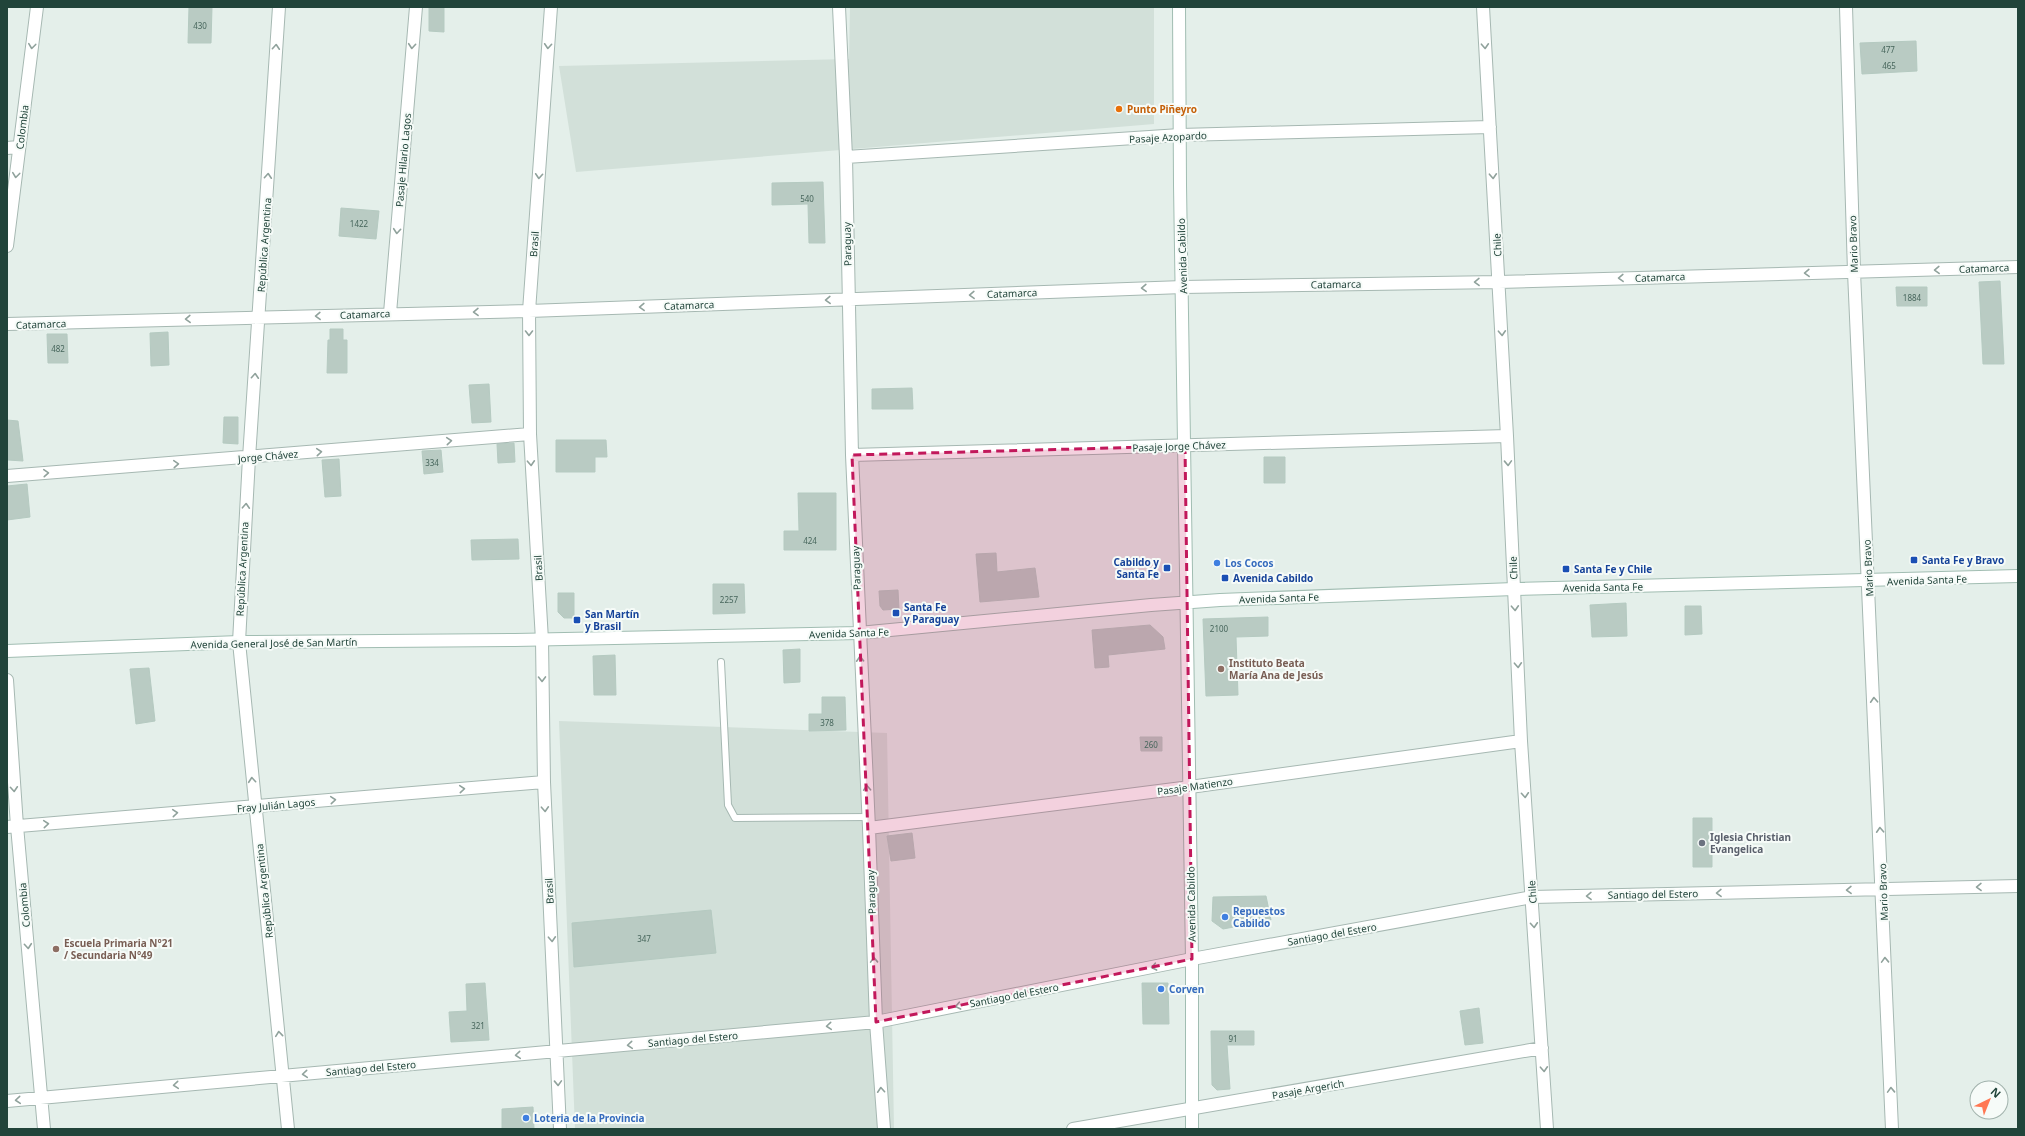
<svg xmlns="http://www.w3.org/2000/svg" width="2025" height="1136" font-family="'Noto Sans',sans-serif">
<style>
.built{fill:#d2e0d9}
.building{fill:#b9cbc3;stroke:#b5cac1}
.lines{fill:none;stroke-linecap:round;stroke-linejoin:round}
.lane-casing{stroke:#a6b8b2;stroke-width:8}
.street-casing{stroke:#a6b8b2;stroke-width:14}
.secondary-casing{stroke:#a1bdb2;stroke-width:14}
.lane{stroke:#fff;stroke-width:6}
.street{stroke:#fff;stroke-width:12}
.secondary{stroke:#fff;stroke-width:12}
.oneway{stroke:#90a29c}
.marked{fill:#c2185b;fill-opacity:0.2;stroke:#c2185b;stroke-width:3;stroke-dasharray:8 5;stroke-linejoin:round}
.food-dot{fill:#e8710a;stroke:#f6fbf8;stroke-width:1.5}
.transit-dot{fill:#1a4fb4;stroke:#f6fbf8;stroke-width:1.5}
.shop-dot{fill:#3f7fe0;stroke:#f6fbf8;stroke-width:1.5}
.education-dot{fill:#8d6e63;stroke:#f6fbf8;stroke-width:1.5}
.worship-dot{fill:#6b7280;stroke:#f6fbf8;stroke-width:1.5}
.labels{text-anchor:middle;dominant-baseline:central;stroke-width:4;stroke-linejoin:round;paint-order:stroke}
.number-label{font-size:8px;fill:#47665c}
.food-label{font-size:10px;font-weight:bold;fill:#c56008;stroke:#f6fbf8;text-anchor:start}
.street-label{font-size:10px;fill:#21443a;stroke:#f6fbf8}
.transit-label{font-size:10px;font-weight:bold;fill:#164399;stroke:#f6fbf8;text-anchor:start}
.shop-label{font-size:10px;font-weight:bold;fill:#366cbe;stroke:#f6fbf8;text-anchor:start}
.education-label{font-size:10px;font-weight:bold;fill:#785e54;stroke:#f6fbf8;text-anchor:start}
.worship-label{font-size:10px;font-weight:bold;fill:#5b616d;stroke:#f6fbf8;text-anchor:start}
</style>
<rect width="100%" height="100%" fill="#e4efea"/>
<path class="built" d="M850,7H1154V124L576,172L559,66L849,59Z
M559,721L887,733L894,1129H575Z"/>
<path class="building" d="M189,7H212L211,43H188Z
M429,7H444V32L429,31Z
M1916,41L1917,71L1862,74L1860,43Z
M823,182L825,243H809L808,204L772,205V183Z
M341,208L379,211L376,239L339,236Z
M2000,281L2004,364H1983L1979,282Z
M1896,287H1927V306H1897Z
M330,329H343V340H347V373H327L328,340H330Z
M168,332L169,365L151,366L150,333Z
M47,334H67L68,363H48Z
M489,384L491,422L472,423L469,385Z
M912,388L913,409H872V389Z
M224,417H238V444L223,443Z
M7,420L18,421L23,461L8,460Z
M556,440H606L607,457H595V472H556Z
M514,443L515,462L498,463L497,444Z
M441,450L443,472L424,474L422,451Z
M1264,457H1285V483H1264Z
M339,459L341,496L325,497L322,460Z
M27,484L30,517L7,520V486Z
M798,493H836V550H784V531H799Z
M518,539L519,559L472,560L471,540Z
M996,553L997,572L1035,568L1039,597L980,602L976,554Z
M713,584H744L745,613L713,614Z
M898,590L899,609L883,610L880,606L879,591Z
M558,593H574V618H564L558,612Z
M1626,603L1627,636L1592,637L1590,605Z
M1685,606H1701L1702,634L1685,635Z
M1268,617V636L1236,637L1238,695L1206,696L1203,619Z
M1150,625L1163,637L1165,649L1108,655L1109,667L1095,668L1092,630Z
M800,649V682L784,683L783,650Z
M615,655L616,695H594L593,656Z
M149,668L155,721L136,724L130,669Z
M822,697H845L846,730L809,731V714H822Z
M1140,737H1162V751H1141Z
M1693,818H1712V867H1693Z
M912,833L915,858L891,861L887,836Z
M1266,896L1271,920L1223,929L1212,921L1213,897Z
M711,910L716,953L574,967L572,923Z
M485,983L489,1040L451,1042L449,1012L467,1011L466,984Z
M1142,983H1168L1169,1024H1143Z
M1479,1008L1483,1043L1465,1045L1460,1011Z
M1211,1031H1254V1045H1227L1230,1089L1217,1090L1212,1085Z
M533,1107L534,1129H502V1109Z"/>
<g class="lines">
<g class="lane-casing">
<path id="lane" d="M721,662L728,805L735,818L869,817"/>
</g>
<g class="street-casing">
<path id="street" d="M279,7L249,458L239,642L288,1129
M551,7L529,311L530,434L542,640L544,782L560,1129
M839,7L846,157L852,455L869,828L876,1022L884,1129
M1483,7L1507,436L1521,741L1547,1129
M1846,7L1854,272L1892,1129
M7,148L19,147
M846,157L1180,135L1490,127
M7,246L37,7
M390,313L416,7
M7,324L529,311L1183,287L1499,282L2018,267
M852,455L1507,436
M7,476L530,434
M7,680L17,826L44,1129
M7,827L544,782
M869,828L1190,787L1521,741
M7,1101L876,1022L1192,959L1532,897L2018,886
M1073,1129L1542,1048"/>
</g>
<g class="secondary-casing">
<path id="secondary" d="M1179,7L1180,185L1192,959V1129
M7,651L239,642L515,640L859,633L1151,605L1220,600L1514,589L2018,576"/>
</g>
<use href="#lane" class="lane"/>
<use href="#street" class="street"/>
<use href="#secondary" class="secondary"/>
</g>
<defs><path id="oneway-chevron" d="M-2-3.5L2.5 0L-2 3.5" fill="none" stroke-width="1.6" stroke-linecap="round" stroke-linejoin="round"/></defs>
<g class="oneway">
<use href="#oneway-chevron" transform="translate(32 46) rotate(97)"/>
<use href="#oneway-chevron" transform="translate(412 46) rotate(95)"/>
<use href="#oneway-chevron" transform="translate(548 46) rotate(94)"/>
<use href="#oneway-chevron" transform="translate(1485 46) rotate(87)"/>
<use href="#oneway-chevron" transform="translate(276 47) rotate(-86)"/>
<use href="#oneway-chevron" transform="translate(16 175) rotate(97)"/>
<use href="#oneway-chevron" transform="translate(268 176) rotate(-86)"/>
<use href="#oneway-chevron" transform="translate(539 176) rotate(94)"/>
<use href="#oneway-chevron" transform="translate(1493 176) rotate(87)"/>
<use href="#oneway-chevron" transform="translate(397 231) rotate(95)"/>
<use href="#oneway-chevron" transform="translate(1937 270) rotate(178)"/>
<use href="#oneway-chevron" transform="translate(1807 273) rotate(178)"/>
<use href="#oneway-chevron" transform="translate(1621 278) rotate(178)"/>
<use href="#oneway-chevron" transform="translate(1477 282) rotate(179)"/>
<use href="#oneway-chevron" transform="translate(1144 288) rotate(178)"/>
<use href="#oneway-chevron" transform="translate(972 295) rotate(178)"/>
<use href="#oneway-chevron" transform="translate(828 300) rotate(178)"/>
<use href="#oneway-chevron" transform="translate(642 307) rotate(178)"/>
<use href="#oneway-chevron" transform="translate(476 312) rotate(179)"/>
<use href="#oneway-chevron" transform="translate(318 316) rotate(178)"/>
<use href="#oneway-chevron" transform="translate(188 319) rotate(178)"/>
<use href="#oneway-chevron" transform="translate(529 333) rotate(90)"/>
<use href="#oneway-chevron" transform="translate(1502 333) rotate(87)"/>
<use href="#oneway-chevron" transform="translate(255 376) rotate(-86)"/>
<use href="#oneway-chevron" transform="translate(449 441) rotate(-5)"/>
<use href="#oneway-chevron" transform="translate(319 452) rotate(-5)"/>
<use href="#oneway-chevron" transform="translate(531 463) rotate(87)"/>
<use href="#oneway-chevron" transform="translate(1508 463) rotate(88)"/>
<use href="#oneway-chevron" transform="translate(176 464) rotate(-4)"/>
<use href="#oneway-chevron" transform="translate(46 473) rotate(-4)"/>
<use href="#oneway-chevron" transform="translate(246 506) rotate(-87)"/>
<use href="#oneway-chevron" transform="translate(1515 608) rotate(87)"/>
<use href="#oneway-chevron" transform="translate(860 659) rotate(-93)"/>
<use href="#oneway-chevron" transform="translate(1518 665) rotate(87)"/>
<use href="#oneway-chevron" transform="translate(542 679) rotate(89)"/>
<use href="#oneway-chevron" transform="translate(1874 700) rotate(-93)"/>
<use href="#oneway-chevron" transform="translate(252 780) rotate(-95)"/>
<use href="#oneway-chevron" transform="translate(867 788) rotate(-93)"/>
<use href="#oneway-chevron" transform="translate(14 789) rotate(86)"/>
<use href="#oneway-chevron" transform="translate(462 789) rotate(-5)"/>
<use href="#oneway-chevron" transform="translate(1525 795) rotate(86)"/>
<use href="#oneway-chevron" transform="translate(333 800) rotate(-5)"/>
<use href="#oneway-chevron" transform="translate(545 809) rotate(87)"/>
<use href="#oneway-chevron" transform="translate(175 813) rotate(-5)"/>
<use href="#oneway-chevron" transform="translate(46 824) rotate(-5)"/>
<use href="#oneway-chevron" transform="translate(1880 830) rotate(-93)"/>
<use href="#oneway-chevron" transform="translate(1979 887) rotate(179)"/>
<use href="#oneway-chevron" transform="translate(1849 890) rotate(179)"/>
<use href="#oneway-chevron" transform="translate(1719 893) rotate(179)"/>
<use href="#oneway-chevron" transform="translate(1589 896) rotate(179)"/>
<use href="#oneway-chevron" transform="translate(1534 925) rotate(86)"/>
<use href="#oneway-chevron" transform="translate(552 939) rotate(87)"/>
<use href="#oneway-chevron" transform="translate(28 946) rotate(85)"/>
<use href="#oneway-chevron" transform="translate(874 960) rotate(-92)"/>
<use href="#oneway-chevron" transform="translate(1885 960) rotate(-92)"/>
<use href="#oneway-chevron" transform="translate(1154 967) rotate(169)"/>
<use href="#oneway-chevron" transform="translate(958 1006) rotate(169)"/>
<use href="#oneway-chevron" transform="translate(829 1026) rotate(175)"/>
<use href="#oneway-chevron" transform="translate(279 1034) rotate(-96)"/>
<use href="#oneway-chevron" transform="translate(630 1045) rotate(175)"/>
<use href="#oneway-chevron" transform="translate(518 1055) rotate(175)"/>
<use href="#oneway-chevron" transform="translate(1544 1069) rotate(87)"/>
<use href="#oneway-chevron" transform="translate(305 1074) rotate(175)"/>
<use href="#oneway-chevron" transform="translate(558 1083) rotate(88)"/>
<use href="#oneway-chevron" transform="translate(176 1085) rotate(175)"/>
<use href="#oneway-chevron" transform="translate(881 1090) rotate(-94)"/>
<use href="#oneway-chevron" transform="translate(1891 1090) rotate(-92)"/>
<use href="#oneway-chevron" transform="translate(18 1100) rotate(175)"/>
</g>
<path class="marked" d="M1185,446L1192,959L876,1022L852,455Z"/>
<circle class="food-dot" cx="1119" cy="109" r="4"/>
<g class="transit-dot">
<rect x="1910" y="556" width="8" height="8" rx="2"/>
<rect x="1163" y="564" width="8" height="8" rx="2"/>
<rect x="1562" y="565" width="8" height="8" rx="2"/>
<rect x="1221" y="574" width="8" height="8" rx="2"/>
<rect x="892" y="609" width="8" height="8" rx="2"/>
<rect x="573" y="616" width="8" height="8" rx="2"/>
</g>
<g class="shop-dot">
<circle cx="1217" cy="563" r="4"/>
<circle cx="1225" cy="917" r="4"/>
<circle cx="1161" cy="989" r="4"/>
<circle cx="526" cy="1118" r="4"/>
</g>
<g class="education-dot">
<circle cx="1221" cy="669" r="4"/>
<circle cx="56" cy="949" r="4"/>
</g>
<circle class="worship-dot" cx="1702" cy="843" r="4"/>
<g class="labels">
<g class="number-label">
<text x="200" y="25">430</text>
<text x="1888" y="49">477</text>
<text x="1889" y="65">465</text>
<text x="807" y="198">540</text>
<text x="359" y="223">1422</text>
<text x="1912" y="297">1884</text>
<text x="58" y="348">482</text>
<text x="432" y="462">334</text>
<text x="810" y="540">424</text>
<text x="729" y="599">2257</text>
<text x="1219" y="628">2100</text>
<text x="827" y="722">378</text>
<text x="1151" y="744">260</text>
<text x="644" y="938">347</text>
<text x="478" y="1025">321</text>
<text x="1233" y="1038">91</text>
</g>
<g class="food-label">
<text x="1127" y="109">Punto Piñeyro</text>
</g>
<g class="street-label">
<text transform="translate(22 127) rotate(-83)">Colombia</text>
<text transform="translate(1168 137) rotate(-3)">Pasaje Azopardo</text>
<text transform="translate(403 160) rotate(-85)">Pasaje Hilario Lagos</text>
<text transform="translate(534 244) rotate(-86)">Brasil</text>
<text transform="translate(847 244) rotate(-91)">Paraguay</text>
<text transform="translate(1853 244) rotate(-92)">Mario Bravo</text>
<text transform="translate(264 245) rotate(-86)">República Argentina</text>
<text transform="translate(1497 245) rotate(-93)">Chile</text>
<text transform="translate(1182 256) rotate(-92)">Avenida Cabildo</text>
<text transform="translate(1984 268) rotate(-2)">Catamarca</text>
<text transform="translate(1660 277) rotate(-2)">Catamarca</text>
<text transform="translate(1336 284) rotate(-1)">Catamarca</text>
<text transform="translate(1012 293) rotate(-2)">Catamarca</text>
<text transform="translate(689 305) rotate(-2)">Catamarca</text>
<text transform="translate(365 314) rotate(-2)">Catamarca</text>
<text transform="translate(41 324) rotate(-2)">Catamarca</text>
<text transform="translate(1179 446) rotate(-2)">Pasaje Jorge Chávez</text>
<text transform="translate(268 456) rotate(-5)">Jorge Chávez</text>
<text transform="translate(538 568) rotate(-93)">Brasil</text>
<text transform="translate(856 568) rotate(-92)">Paraguay</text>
<text transform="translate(1513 568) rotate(-92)">Chile</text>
<text transform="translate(1868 568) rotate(-93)">Mario Bravo</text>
<text transform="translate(242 569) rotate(-87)">República Argentina</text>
<text transform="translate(1927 580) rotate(-2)">Avenida Santa Fe</text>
<text transform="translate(1603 587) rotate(-1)">Avenida Santa Fe</text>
<text transform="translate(1279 598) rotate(-2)">Avenida Santa Fe</text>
<text transform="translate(849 633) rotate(-2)">Avenida Santa Fe</text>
<text transform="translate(274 643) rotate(-1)">Avenida General José de San Martín</text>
<text transform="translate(1195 786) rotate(-8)">Pasaje Matienzo</text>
<text transform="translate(276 805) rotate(-5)">Fray Julián Lagos</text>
<text transform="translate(264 891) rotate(-96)">República Argentina</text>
<text transform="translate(549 891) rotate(-93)">Brasil</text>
<text transform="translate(871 892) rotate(-92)">Paraguay</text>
<text transform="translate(1532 892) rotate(-94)">Chile</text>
<text transform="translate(1883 892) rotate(-92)">Mario Bravo</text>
<text transform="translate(1653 894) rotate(-1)">Santiago del Estero</text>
<text transform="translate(1191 904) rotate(-91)">Avenida Cabildo</text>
<text transform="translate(24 905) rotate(-95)">Colombia</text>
<text transform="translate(1332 934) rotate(-10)">Santiago del Estero</text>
<text transform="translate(1014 995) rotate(-11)">Santiago del Estero</text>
<text transform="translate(693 1039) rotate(-5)">Santiago del Estero</text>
<text transform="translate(371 1068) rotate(-5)">Santiago del Estero</text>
<text transform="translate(1308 1089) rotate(-10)">Pasaje Argerich</text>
</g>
<g class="transit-label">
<text x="1922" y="560">Santa Fe y Bravo</text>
<text x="1159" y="562" text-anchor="end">Cabildo y<tspan x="1159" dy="12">Santa Fe</tspan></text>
<text x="1574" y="569">Santa Fe y Chile</text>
<text x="1233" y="578">Avenida Cabildo</text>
<text x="904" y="607">Santa Fe<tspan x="904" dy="12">y Paraguay</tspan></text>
<text x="585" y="614">San Martín<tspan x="585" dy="12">y Brasil</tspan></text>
</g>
<g class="shop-label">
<text x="1225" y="563">Los Cocos</text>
<text x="1233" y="911">Repuestos<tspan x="1233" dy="12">Cabildo</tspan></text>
<text x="1169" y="989">Corven</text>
<text x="534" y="1118">Loteria de la Provincia</text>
</g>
<g class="education-label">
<text x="1229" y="663">Instituto Beata<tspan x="1229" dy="12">María Ana de Jesús</tspan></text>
<text x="64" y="943">Escuela Primaria N°21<tspan x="64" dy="12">/ Secundaria N°49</tspan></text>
</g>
<g class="worship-label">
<text x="1710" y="837">Iglesia Christian<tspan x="1710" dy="12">Evangelica</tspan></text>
</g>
</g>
<rect width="2025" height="1136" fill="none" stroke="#21443a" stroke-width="16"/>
<g transform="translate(1989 1100) rotate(43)"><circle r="19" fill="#f6fbf8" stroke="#a1b2ac"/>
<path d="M0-3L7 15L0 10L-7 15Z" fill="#ff7853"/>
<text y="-6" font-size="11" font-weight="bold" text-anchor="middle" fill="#21443a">N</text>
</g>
</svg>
